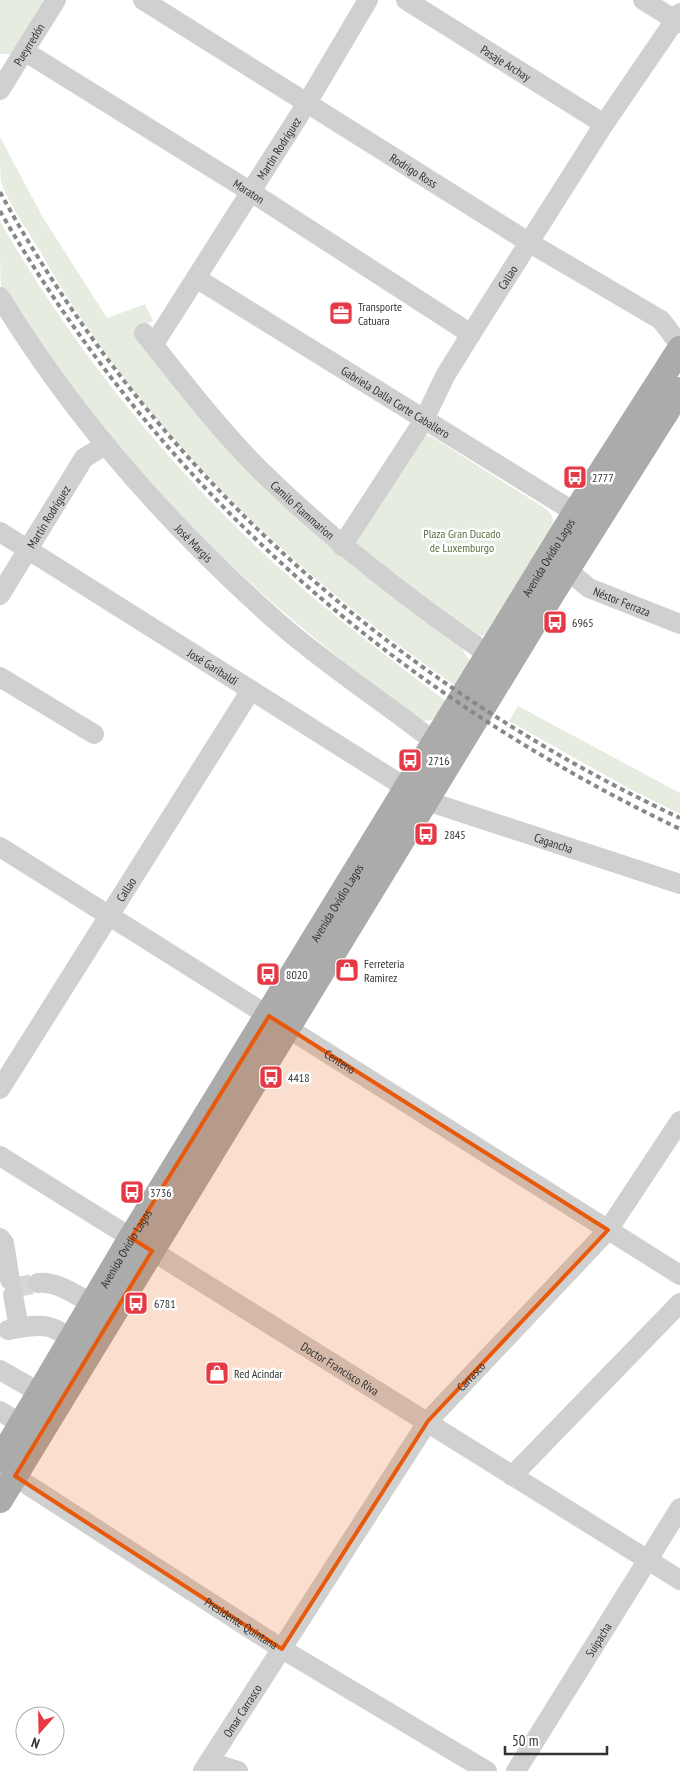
<svg xmlns="http://www.w3.org/2000/svg" width="680" height="1771" font-family="'PT Sans Narrow',sans-serif">
<style>
.green{fill:#e6ecdf}
.lines{fill:none;stroke-linecap:round;stroke-linejoin:round}
.minor-tunnel{stroke:#d6d6d6;stroke-width:20;stroke-dasharray:20 10;stroke-linecap:butt}
.minor{stroke:#d0d0d0;stroke-width:20}
.major{stroke:#ababab;stroke-width:26}
.rail{stroke:#888;stroke-width:4;stroke-dasharray:5 4;stroke-linecap:butt}
.marked{fill:#e8590c;fill-opacity:0.2;stroke:#e8590c;stroke-width:4;stroke-linejoin:round}
.labels{text-anchor:middle;dominant-baseline:central;stroke-width:5;stroke-linejoin:round;paint-order:stroke}
.street-label{font-size:12px;fill:#333;stroke:#fff}
.poi-label{font-size:12px;fill:#333;stroke:#fff;text-anchor:start}
.park-label{font-size:12px;fill:#56703f;stroke:#fff}
</style>
<rect width="100%" height="100%" fill="#fff"/>
<path class="green" d="M0,0H47L12,54H0Z
M0,137L42,216L107,318L145,304L153,321L138,327L362,573L462,648L471,664L457,687C293,575 137,425 40,251C28,231 8,203 1,182C0,170 0,150 0,137Z
M0,221C73,349 167,465 276,565C330,614 389,658 447,702C440,715 436,723 420,720C278,615 153,506 52,360C38,340 9,306 1,285C0,275 0,234 0,221Z
M426,435L434,438L545,508C553,514 554,520 553,530L486,635L479,637L356,547V540Z
M518,706L680,793V814L628,788L509,721Z"/>
<g class="lines">
<path class="minor-tunnel" d="M12,1288L38,1283"/>
<g class="minor">
<path id="s1" d="M143,0L530,243L661,320L680,345"/>
<path id="s2" d="M406,0L604,124"/>
<path d="M643,0L680,23"/>
<path id="s3" d="M24,51L251,192L471,334"/>
<path id="s4" d="M0,90L56,0"/>
<path id="s5" d="M196,278L587,520"/>
<path id="s6" d="M0,297C75,420 174,531 282,626C331,668 385,703 436,743"/>
<path id="s7" d="M144,333C181,379 217,427 259,469C330,539 408,599 489,655"/>
<path id="s8" d="M154,344L307,103L368,0"/>
<path id="s9" d="M0,532L427,801L680,884"/>
<path id="s10" d="M342,546L424,420L445,376L471,334L604,124L680,13"/>
<path id="s11" d="M567,570L589,588L680,624"/>
<path id="s12" d="M0,595L84,458L105,445"/>
<path d="M0,677L94,734"/>
<path id="s13" d="M0,847L680,1275"/>
<path id="s14" d="M0,1089L251,690"/>
<path id="s15" d="M0,1156L680,1580"/>
<path d="M0,1238L4,1243L10,1280"/>
<path d="M38,1283C57,1281 76,1295 92,1304"/>
<path d="M13,1295L19,1328"/>
<path d="M8,1330C47,1322 50,1324 83,1346"/>
<path d="M0,1370L40,1393"/>
<path d="M0,1411L21,1424"/>
<path id="s16" d="M3,1469L282,1649L487,1771"/>
<path d="M512,1476L680,1303"/>
<path d="M209,1762L238,1771"/>
<path id="s17" d="M203,1771L428,1421L608,1230L680,1121"/>
<path id="s18" d="M516,1771L680,1508"/>
</g>
<g class="major">
<path id="s19" d="M0,1460L131,1238L575,513L680,349"/>
<path d="M0,1500L553,592L680,390"/>
</g>
<path class="rail" d="M0,192C153,472 393,683 680,818
M0,211C160,489 391,691 680,829"/>
</g>
<path class="marked" d="M269,1016L608,1230L428,1421L282,1649L15,1476L152,1251L131,1238Z"/>
<defs>
<g id="office-square" transform="scale(1.25)"><rect x="-9" y="-9" width="18" height="18" rx="4" fill="#e63946" stroke="#fff"/><path d="M-6-3h4V-5.5h4V-3h4V5H-6ZM-1-4.5V-3h2v-1.5ZM-6 0V1H6V0Z" fill="#fff"/></g>
<g id="bus-square" transform="scale(1.25)"><rect x="-9" y="-9" width="18" height="18" rx="4" fill="#e63946" stroke="#fff"/><path d="M-5-6H5V4H4V6H2V4H-2V6H-4V4H-5ZM-3.5-4V0h7V-4ZM-3.5 1.2v1.5H-2V1.2ZM2 1.2v1.5H3.5V1.2Z" fill="#fff"/></g>
<g id="shop-square" transform="scale(1.25)"><rect x="-9" y="-9" width="18" height="18" rx="4" fill="#e63946" stroke="#fff"/><path d="M-5-2.5h2.3a2.7 3.5 0 0 1 5.4 0H5L5.5 6h-11ZM-1.5-2.5h3a1.5 2.3 0 0 0-3 0Z" fill="#fff"/></g>
</defs>
<g fill-rule="evenodd">
<use href="#office-square" x="341" y="313"/>
<use href="#bus-square" x="575" y="477"/>
<use href="#bus-square" x="555" y="622"/>
<use href="#bus-square" x="410" y="760"/>
<use href="#bus-square" x="426" y="834"/>
<use href="#shop-square" x="347" y="970"/>
<use href="#bus-square" x="268" y="974"/>
<use href="#bus-square" x="271" y="1077"/>
<use href="#bus-square" x="132" y="1192"/>
<use href="#bus-square" x="136" y="1303"/>
<use href="#shop-square" x="217" y="1373"/>
</g>
<g class="labels">
<g class="street-label">
<text stroke="none"><textPath href="#s4" startOffset="54">Pueyrredón</textPath></text>
<text stroke="none"><textPath href="#s2" startOffset="118">Pasaje Archay</textPath></text>
<text stroke="none"><textPath href="#s8" startOffset="232">Martín Rodríguez</textPath></text>
<text stroke="none"><textPath href="#s1" startOffset="320">Rodrigo Ross</textPath></text>
<text stroke="none"><textPath href="#s3" startOffset="265">Maraton</textPath></text>
<text stroke="none"><textPath href="#s10" startOffset="316">Callao</textPath></text>
<text stroke="none"><textPath href="#s5" startOffset="235">Gabriela Dalla Corte Caballero</textPath></text>
<text stroke="none"><textPath href="#s7" startOffset="238">Camilo Flammarion</textPath></text>
<text stroke="none"><textPath href="#s12" startOffset="92">Martín Rodríguez</textPath></text>
<text stroke="none"><textPath href="#s6" startOffset="314">José Margis</textPath></text>
<text stroke="none"><textPath href="#s19" startOffset="1056">Avenida Ovidio Lagos</textPath></text>
<text stroke="none"><textPath href="#s11" startOffset="64">Néstor Ferraza</textPath></text>
<text stroke="none"><textPath href="#s9" startOffset="252">José Garibaldi</textPath></text>
<text stroke="none"><textPath href="#s9" startOffset="638">Cagancha</textPath></text>
<text stroke="none"><textPath href="#s14" startOffset="236">Callao</textPath></text>
<text stroke="none"><textPath href="#s19" startOffset="651">Avenida Ovidio Lagos</textPath></text>
<text stroke="none"><textPath href="#s13" startOffset="402">Centeno</textPath></text>
<text stroke="none"><textPath href="#s19" startOffset="246">Avenida Ovidio Lagos</textPath></text>
<text stroke="none"><textPath href="#s15" startOffset="401">Doctor Francisco Riva</textPath></text>
<text stroke="none"><textPath href="#s17" startOffset="478">Carrasco</textPath></text>
<text stroke="none"><textPath href="#s16" startOffset="284">Presidente Quintana</textPath></text>
<text stroke="none"><textPath href="#s18" startOffset="155">Suipacha</textPath></text>
<text stroke="none"><textPath href="#s17" startOffset="72">Omar Carrasco</textPath></text>
</g>
<g class="poi-label">
<text x="358" y="306">Transporte<tspan x="358" dy="14">Catuara</tspan></text>
<text x="592" y="477">2777</text>
<text x="572" y="622">6965</text>
<text x="428" y="760">2716</text>
<text x="444" y="834">2845</text>
<text x="364" y="963">Ferreteria<tspan x="364" dy="14">Ramirez</tspan></text>
<text x="286" y="974">8020</text>
<text x="288" y="1077">4418</text>
<text x="150" y="1192">3736</text>
<text x="154" y="1303">6781</text>
<text x="234" y="1373">Red Acindar</text>
</g>
<g class="park-label">
<text x="462" y="533">Plaza Gran Ducado<tspan x="462" dy="14">de Luxemburgo</tspan></text>
</g>
</g>
<g transform="translate(40 1731) rotate(200)"><circle r="24" fill="#ffffff" stroke="#adadad"/>
<path d="M0-4L9 19L0 12L-9 19Z" fill="#e63946"/>
<text y="-8" font-size="14" font-weight="bold" text-anchor="middle" fill="#333333">N</text>
</g>
<path d="M505 1746v8h102v-8" fill="none" stroke="#333333" stroke-width="2.5"/>
<text x="512" y="1746" font-size="15" fill="#333333" stroke="#ffffff" stroke-width="4" paint-order="stroke">50 m</text>
</svg>
